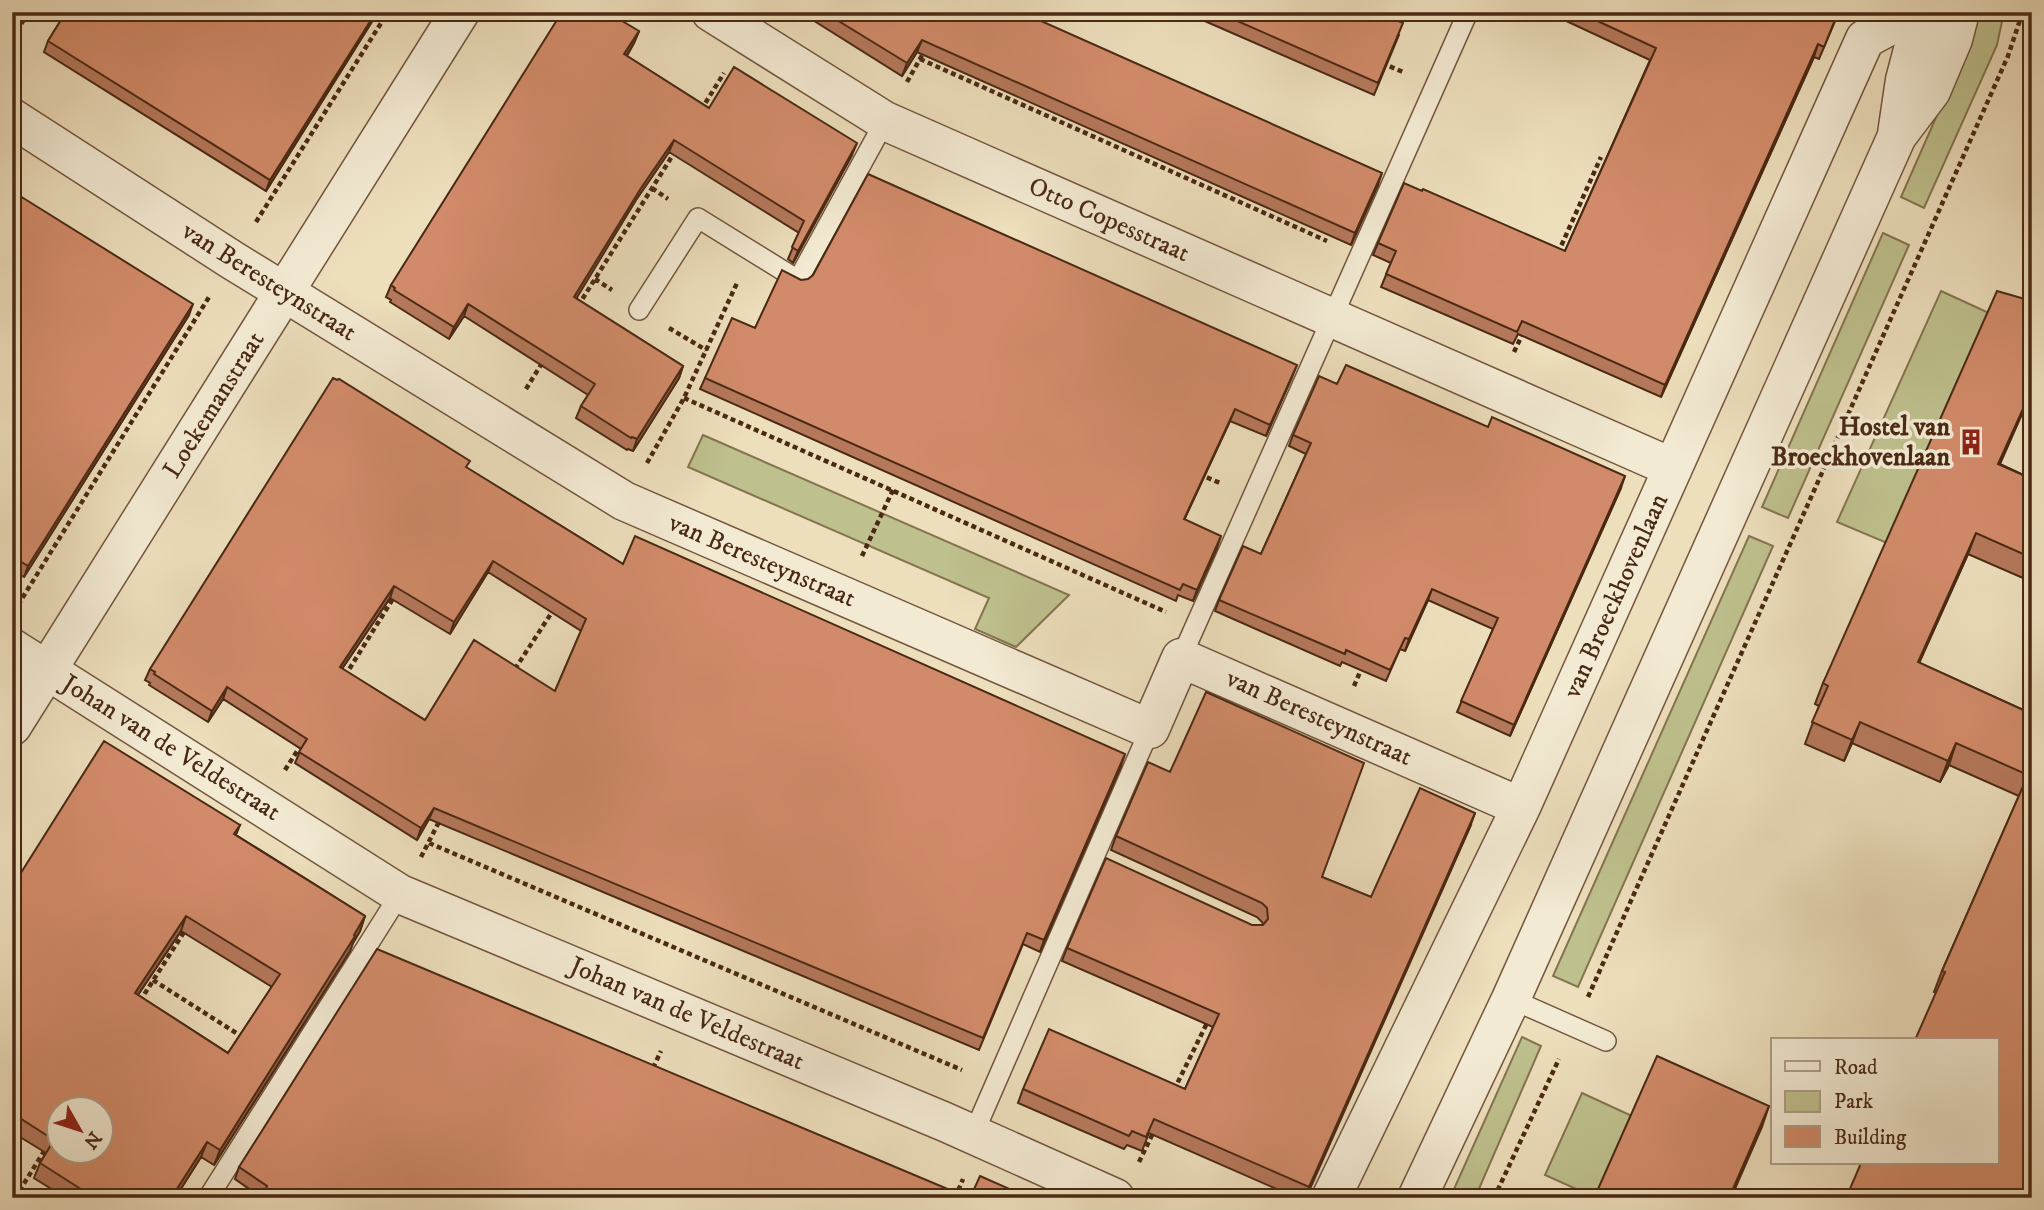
<svg xmlns="http://www.w3.org/2000/svg" width="2044" height="1210" font-family="'IM FELL DW Pica',serif">
<style>
.green{fill:#bec08d;stroke:#847450;stroke-width:2}
.lines{fill:none;stroke-linecap:round;stroke-linejoin:round}
.service-casing{stroke:#73563e;stroke-width:22}
.minor-casing{stroke:#73563e;stroke-width:41}
.tertiary-casing{stroke:#73563e;stroke-width:41}
.path{stroke:#4a2914;stroke-width:4.5;stroke-dasharray:5 3.5;stroke-linecap:butt}
.service{stroke:#f3ead3;stroke-width:19}
.minor{stroke:#f3ead3;stroke-width:38}
.tertiary{stroke:#f3ead3;stroke-width:38}
.wall{fill:#b5785b;stroke:#4a2914;stroke-width:2;fill-rule:evenodd}
.shaded-wall{fill:#93614a;stroke:#4a2914;stroke-width:2}
.building{fill:#d28b6a;stroke:#4a2914;stroke-width:2;fill-rule:evenodd}
.labels{text-anchor:middle;dominant-baseline:central;stroke-width:7;stroke-linejoin:round;paint-order:stroke}
.street-label{font-size:26px;fill:#4a2914;stroke:#f3ead3}
.poi-label{font-size:26px;font-weight:bold;fill:#4a2914;stroke:#f3ead3;text-anchor:end}
</style>
<rect width="100%" height="100%" fill="#eddebc"/>
<filter id="stains"><feTurbulence type="fractalNoise" baseFrequency=".00286" numOctaves="4"/><feColorMatrix values="0 0 0 0 .2 0 0 0 0 .09 0 0 0 0 .02 0 0 0 .5 -.17"/></filter>
<radialGradient id="worn" r=".72"><stop offset=".6" stop-color="#630" stop-opacity="0"/><stop offset="1" stop-color="#630" stop-opacity=".3"/></radialGradient>
<path class="green" d="M1977,12H2004L1997,45L1924,208L1901,197L1971,38Z
M1883,233L1909,245L1788,518L1762,507Z
M1941,291L1989,313L1887,543L1837,522Z
M703,435L1069,595L1016,647L975,629L989,598L688,467Z
M1749,536L1773,546L1578,987L1553,976Z
M1522,1037L1541,1046L1475,1198H1450Z
M1582,1093L1632,1116L1596,1198L1545,1175Z"/>
<g class="lines">
<g class="service-casing">
<path id="service" d="M639,310L698,218L798,280L885,121
M1181,658L1468,12
M1511,999L1606,1041
M973,1135L1150,729
M208,1198L400,894"/>
</g>
<g class="minor-casing">
<path id="minor" d="M711,12L885,121L1673,468
M12,118L232,260L624,501L1150,729L1181,658L1521,807
M12,648L400,894L945,1122L1115,1198
M12,726L460,12
M1331,1198L1521,807L1865,39L1915,12"/>
</g>
<g class="tertiary-casing">
<path id="tertiary" d="M1897,134L1905,80L1923,12
M1417,1198L1511,999L1897,136L1931,91L1953,39L1960,12"/>
</g>
<path class="path" d="M12,38L29,12
M920,59L1327,241
M1382,63L1403,72
M907,82L925,50
M701,110L724,73
M652,188L668,199
M256,222L388,12
M1558,253L1601,157
M595,279L612,290
M578,306L676,150
M669,328L706,350
M1514,352L1524,331
M526,389L544,360
M684,398L1166,612
M647,463L684,398L737,283
M1199,474L1220,483
M862,556L893,490
M18,605L209,297
M515,669L554,609
M345,676L394,597
M1354,686L1363,665
M285,770L301,745
M429,843L962,1070
M421,857L441,818
M153,980L244,1038
M1588,997L2008,56L2020,20V12
M140,1001L186,929
M653,1068L661,1051
M1174,1090L1209,1019
M1139,1162L1155,1129
M15,1198L46,1148
M955,1198L963,1179
M1494,1198L1559,1059"/>
<use href="#service" class="service"/>
<use href="#minor" class="minor"/>
<use href="#tertiary" class="tertiary"/>
</g>
<path class="wall" d="M66,12H378L266,191L44,52L48,41Z
M800,12H1021L1378,185L1351,245L917,52L902,76Z
M1184,12H1378L1399,35L1374,95Z
M1547,12H1839L1819,59L1814,57L1661,397L1518,334L1513,344L1381,287L1391,263L1373,255L1378,243L1565,251L1650,60Z
M639,31L634,43L627,56L709,108L852,155L793,263L788,259L799,233L669,152L636,200L576,298L683,366L679,378L633,451L628,449L627,450L576,418L581,406L588,395L464,316L449,339L390,302L391,300L386,297L391,285Z
M12,191L189,315L24,577L12,570Z
M801,280L1292,377L1266,436L1230,421L1184,520L1217,548L1193,601L1178,595L1176,601L700,389L705,378L755,328Z
M2032,301V399L2029,398L2000,464L2032,479V582L1968,554L1919,663L2032,714V1198L1936,993L1934,992L1942,971L2019,796L1949,765L1940,782L1852,743L1844,761L1805,744L1819,706L1815,704L1823,683Z
M1337,384L1621,488L1510,736L1457,712L1493,629L1428,600L1405,651L1400,649L1386,681L1342,662L1340,666L1215,611L1219,600L1261,554L1306,454L1289,446L1293,435Z
M467,468L623,564L1121,766L1040,952L1023,944L979,1050L429,819L417,840L295,763L301,749L223,699L208,722L149,685L150,683L145,680L150,669ZM488,572L581,631L555,691L425,720L342,669L390,598L450,634Z
M240,825L236,835L365,916L360,931L353,943L350,951L214,1165L201,1157L175,1198H66L34,1178L40,1163L46,1153L12,1132V887ZM181,931L272,987L228,1053L138,995Z
M1470,827L1306,1198H1297L1149,1133L1142,1151L1127,1145L1124,1149L1018,1103L1023,1089H1185L1213,1027L1062,961L1067,948L1263,925L1262,922L1257,917L1111,850L1116,836L1322,877L1371,897Z
M239,1167L969,1198H262L235,1179Z"/>
<path class="shaded-wall" d="M376,12H378L266,191L270,180Z
M639,31L634,43L620,66L624,54Z
M922,40L917,52L902,76L907,63Z
M1818,44L1814,57L1661,397L1665,385Z
M674,140L669,152L636,200L570,309L574,297L641,188Z
M857,143L852,155L793,263L798,251Z
M1382,173L1378,185L1351,245L1355,233Z
M193,304L189,315L24,577L28,566Z
M468,304L464,316L449,339L454,327Z
M1297,365L1292,377L1266,436L1270,425Z
M683,366L679,378L633,451L637,439Z
M2032,389L2029,398L1990,485L1998,464Z
M1235,409L1230,421L1179,531L1184,519Z
M1625,476L1621,488L1510,736L1514,725Z
M1976,533L1968,554L1910,683L1918,662Z
M1221,536L1217,548L1193,601L1197,590Z
M493,561L488,572L450,634L454,622Z
M394,586L390,598L335,679L340,667Z
M1432,589L1428,600L1405,651L1409,639Z
M227,687L223,699L208,722L212,711Z
M1860,722L1852,743L1844,761L1852,740Z
M1956,743L1949,765L1940,782L1948,761Z
M1125,754L1121,766L1040,952L1044,940Z
M434,808L429,819L417,840L421,828Z
M1475,813L1470,827L1305,1198L1309,1187Z
M186,916L181,931L129,1008L135,993Z
M365,916L360,931L353,943L350,951L214,1165L220,1150Z
M1769,1106L1762,1127L1731,1198H1729Z
M207,1142L201,1157L175,1198H171Z"/>
<path class="building" d="M66,12H376L270,180L48,41Z
M562,12H607L639,31L624,54L709,108L734,67L857,143L798,251L792,247L804,221L674,140L641,188L574,297L683,366L637,439L632,437L631,438L581,406L595,384L468,304L454,327L394,290L395,288L391,285Z
M824,12H1021L1382,173L1355,233L922,40L907,63Z
M1217,12H1378L1403,23L1378,83Z
M1578,12H1838L1824,47L1818,44L1665,385L1522,321L1517,332L1386,274L1396,251L1378,243L1404,183L1422,191L1423,189L1565,251L1656,48Z
M868,174L1297,365L1270,425L1235,409L1184,519L1221,536L1197,590L1183,584L1180,590L705,378L732,318L755,328L782,270L801,280L808,279L813,275Z
M12,191L193,304L28,566L12,556Z
M1997,291L2032,301V389L1998,464L2032,479V558L1976,533L1918,662L2032,714V1198H1846L1861,1163H1997V1040H1915L1945,972L1942,971L2028,775L1956,743L1948,761L1860,722L1852,740L1812,722L1828,686L1823,683Z
M1346,365L1488,427L1492,417L1625,476L1514,725L1461,701L1498,618L1432,589L1409,639L1405,638L1390,670L1346,650L1345,654L1219,600L1243,546L1261,554L1311,443L1293,435L1319,376L1337,384Z
M333,378L337,380L339,379L470,461L466,467L623,564L635,536L1125,754L1044,940L1027,933L983,1038L434,808L421,828L299,752L307,739L227,687L212,711L154,674L155,672L150,669ZM493,561L586,619L555,691L474,640L425,720L340,667L394,586L454,622Z
M1206,692L1364,763L1322,877L1371,897L1420,788L1475,813L1309,1187L1154,1119L1146,1137L1132,1131L1129,1136L1023,1089L1049,1029L1185,1089L1219,1014L1067,948L1106,858L1252,925H1263L1268,919L1267,908L1262,903L1116,836L1148,762L1170,772Z
M104,741L240,825L234,834L365,916L354,935L355,936L220,1150L207,1142L171,1198H95L40,1163L54,1140L12,1113V887ZM186,916L280,974L228,1053L135,993ZM60,1109H102V1151H60Z
M377,949L969,1198H276L265,1191L267,1186L239,1167Z
M1657,1056L1769,1106L1729,1198H1594Z
M980,1176L1030,1198H970Z"/>
<defs>
<g id="building-bare" transform="scale(2.1)"><path d="M-4-6H4V6H1V3H-1V6H-4ZM-2.5-4.3h1.7v1.8h-1.7ZM.8-4.3h1.7v1.8H.8ZM-2.5-1h1.7V.8h-1.7ZM.8-1h1.7V.8H.8Z" fill="#8f2418" stroke="#f3ead3" stroke-width="2.5" paint-order="stroke"/></g>
</defs>
<g fill-rule="evenodd">
<use href="#building-bare" x="1971" y="442"/>
</g>
<g class="labels">
<g class="street-label">
<text transform="translate(1109 220) rotate(24)">Otto Copesstraat</text>
<text transform="translate(269 282) rotate(32)">van Beresteynstraat</text>
<text transform="translate(214 405) rotate(-58)">Loekemanstraat</text>
<text transform="translate(762 561) rotate(23)">van Beresteynstraat</text>
<text transform="translate(1616 596) rotate(-66)">van Broeckhovenlaan</text>
<text transform="translate(1319 718) rotate(24)">van Beresteynstraat</text>
<text transform="translate(171 748) rotate(32)">Johan van de Veldestraat</text>
<text transform="translate(687 1014) rotate(23)">Johan van de Veldestraat</text>
</g>
<g class="poi-label">
<text x="1950" y="427">Hostel van<tspan x="1950" dy="30">Broeckhovenlaan</tspan></text>
</g>
</g>
<rect width="2044" height="1210" fill="none" stroke="#eddebc" stroke-width="42"/>
<rect x="14" y="14" width="2016" height="1182" fill="none" stroke="#4a2914" stroke-width="3.5"/>
<rect x="21" y="21" width="2002" height="1168" fill="none" stroke="#4a2914" stroke-width="2"/>
<rect x="1771" y="1038" width="228" height="126" fill="#f3ead3" stroke="#af9d87" stroke-width="2"/>
<rect x="1785" y="1061" width="35" height="10" fill="#f3ead3" stroke="#af9d87" stroke-width="2"/>
<text x="1834" y="1074" font-size="21" fill="#4a2914">Road</text>
<rect x="1785" y="1091" width="35" height="21" fill="#bec08d" stroke="#af9d87" stroke-width="2"/>
<text x="1834" y="1108" font-size="21" fill="#4a2914">Park</text>
<rect x="1785" y="1126" width="35" height="21" fill="#d28b6a" stroke="#af9d87" stroke-width="2"/>
<text x="1834" y="1144" font-size="21" fill="#4a2914">Building</text>
<g transform="translate(80 1130) rotate(129)"><circle r="33" fill="#f3ead3" stroke="#af9d87" stroke-width="2"/>
<path d="M0-5L12 26L0 18L-12 26Z" fill="#8f2418"/>
<text y="-10" font-size="19" font-weight="bold" text-anchor="middle" fill="#4a2914">N</text>
</g>
<rect width="100%" height="100%" filter="url(#stains)"/>
<rect width="100%" height="100%" fill="url(#worn)"/>
</svg>
